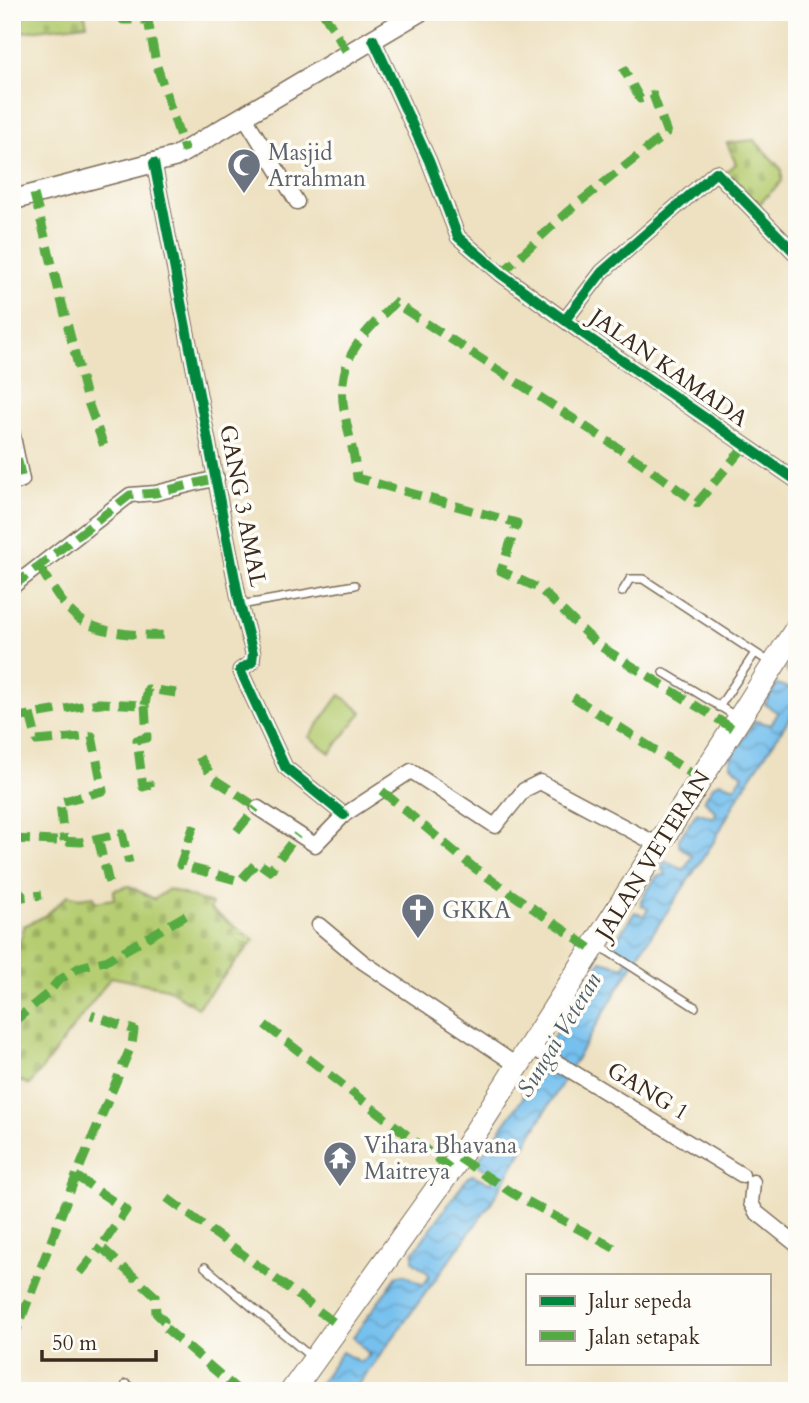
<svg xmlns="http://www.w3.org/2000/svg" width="809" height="1403" font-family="Cardo,serif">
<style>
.cemetery{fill:url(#cemetery-stones);stroke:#787c48;stroke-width:2}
.park{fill:#b6cd72;stroke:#787c48;stroke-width:2}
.water{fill:url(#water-waves);stroke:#587586;stroke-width:2}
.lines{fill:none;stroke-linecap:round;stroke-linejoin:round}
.lane-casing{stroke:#7a6a57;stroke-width:10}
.street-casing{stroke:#7a6a57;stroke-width:17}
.secondary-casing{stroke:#7a6a57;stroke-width:22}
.primary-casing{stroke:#7a6a57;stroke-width:25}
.lane{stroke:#fff;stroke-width:7}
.street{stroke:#fff;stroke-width:14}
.secondary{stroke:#fff;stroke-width:19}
.primary{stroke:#fff;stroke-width:23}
.quiet{stroke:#55ab43;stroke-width:9;stroke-dasharray:18 9;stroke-linecap:butt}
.cycleway-casing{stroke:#fdfcf7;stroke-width:15}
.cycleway{stroke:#00873e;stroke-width:10}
.labels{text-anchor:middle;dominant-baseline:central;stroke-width:7;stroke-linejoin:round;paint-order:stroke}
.worship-label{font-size:23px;fill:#5b616d;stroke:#fdfcf7;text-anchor:start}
.street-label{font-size:23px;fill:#3b2a1e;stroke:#fdfcf7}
.water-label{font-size:24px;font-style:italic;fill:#4f5e67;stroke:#fdfcf7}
</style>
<defs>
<pattern id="cemetery-stones" width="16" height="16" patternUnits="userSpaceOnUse" patternTransform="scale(1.75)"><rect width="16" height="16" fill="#b6cd72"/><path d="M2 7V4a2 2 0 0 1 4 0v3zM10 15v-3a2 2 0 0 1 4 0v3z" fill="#9db062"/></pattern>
<pattern id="water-waves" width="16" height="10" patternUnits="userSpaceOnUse" patternTransform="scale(1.75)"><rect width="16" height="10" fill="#74c0ee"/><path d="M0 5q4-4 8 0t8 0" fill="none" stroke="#609cc0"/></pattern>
</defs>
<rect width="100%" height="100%" fill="#fdfcf7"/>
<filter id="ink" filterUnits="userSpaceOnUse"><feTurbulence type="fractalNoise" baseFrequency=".0143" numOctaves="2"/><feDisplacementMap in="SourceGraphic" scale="14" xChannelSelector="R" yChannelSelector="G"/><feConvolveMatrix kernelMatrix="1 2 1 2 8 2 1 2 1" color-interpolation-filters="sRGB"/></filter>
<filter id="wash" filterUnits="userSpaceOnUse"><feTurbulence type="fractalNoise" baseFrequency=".00686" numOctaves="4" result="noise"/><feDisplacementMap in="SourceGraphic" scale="28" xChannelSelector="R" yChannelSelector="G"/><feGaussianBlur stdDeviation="1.57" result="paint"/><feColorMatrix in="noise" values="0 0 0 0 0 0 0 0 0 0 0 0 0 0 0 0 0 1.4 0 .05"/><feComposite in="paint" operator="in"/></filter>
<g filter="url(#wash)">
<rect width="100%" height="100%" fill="#eee1c1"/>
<path class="cemetery" d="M12,12H84L87,24L12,33Z
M754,140L782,170V181L757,206L722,174L736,164L727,143Z
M129,886L154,899L169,889L212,904L210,909L254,940L197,1008L167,988L111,977L30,1085L21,1081L12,1090V946L22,937L24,926L45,916L68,895L79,898L94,896L95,902L114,899V890Z"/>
<path class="park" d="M340,695L362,712L330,753L309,737Z"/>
<path class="water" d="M797,654V707L740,793L713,843L637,957L489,1206L354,1391H314L342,1352L360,1362L370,1355L353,1337L397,1276L404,1274L423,1285L429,1277L428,1273L413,1261V1253L468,1177L473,1175L490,1183L493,1179V1175L476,1163L523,1098L522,1086L531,1080L550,1054L549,1044L601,961L624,967L629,957L613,944L635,912L644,916L648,909L641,905V900L657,876L666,875L662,869L663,863L666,861L684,870L692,856L679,846V839L697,812L714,818L716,812L704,800L714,785L720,782L735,787L743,775L731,765L730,759L755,721L771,725L778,713L765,704L777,684L789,688L796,684L786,670Z"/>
</g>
<g filter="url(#ink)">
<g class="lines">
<g class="lane-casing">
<path id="lane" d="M622,592L630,579H643L771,663
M240,605L355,585
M663,672L737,717
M719,707L755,653
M598,945L695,1007
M205,1267L311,1357
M126,1384L135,1391"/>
</g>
<g class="street-casing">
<path id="street" d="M373,39L429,161L458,237L501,274L585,335L797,481
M244,116L297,202
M154,163L240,605L253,653L252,662L240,670L285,767L344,815
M565,320L602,272L716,172L797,255
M12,432L22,480L12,484
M12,587L130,495L156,493L217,478
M258,808L315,845L344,815L411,771L495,826L524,790L540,782L658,845
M319,925L363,962L518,1066
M530,1046L742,1175
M753,1182L751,1203L756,1212L797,1245"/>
</g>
<g class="secondary-casing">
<path id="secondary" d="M12,200L175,157L419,12"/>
</g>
<g class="primary-casing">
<path id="primary" d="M292,1391L459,1158L797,628"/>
</g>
<use href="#lane" class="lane"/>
<use href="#street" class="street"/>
<use href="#secondary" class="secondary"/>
<use href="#primary" class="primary"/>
<path class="quiet" d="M120,12L123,20H148L156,63L185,152
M323,12L348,54
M34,194L86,397L104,446
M501,274L567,212L667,133L653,95L640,99L623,68
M12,432L22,480L12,484
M39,566C49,582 63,607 78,618C101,635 143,636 170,635
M12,587L130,495L156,493L217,478
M573,697L700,779
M145,705L148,689L183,694
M30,714L37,741L92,736L103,791L60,802L64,841
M12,718L99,703L145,705L147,738L137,740L143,787L150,785L153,795
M732,728L598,645L540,589L501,571L517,523L357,478C355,457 350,440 346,420C333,364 357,339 395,303L643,464L697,503L744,447
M199,757L214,779L258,808
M382,791L473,867L593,950
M194,825L180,865L240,881L257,862L270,871L297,835
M237,831L256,808
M12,839L81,842L122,833L129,863
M98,839L111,891
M12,893L19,891L23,897L42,895
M12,1023L47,994L58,981L80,967L108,960L188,914
M265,1025L451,1169
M459,1158L512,1193L614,1248
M76,1176L126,1210L101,1247L155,1296L156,1313L164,1321L162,1325L239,1391
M167,1198L339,1326
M80,1273L101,1247
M12,1343L76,1176L132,1044L134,1030L91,1015"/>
<g class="cycleway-casing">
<path id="cycleway" d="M373,39L429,161L458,237L501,274L585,335L797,481
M154,163L240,605L253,653L252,662L240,670L285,767L344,815
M565,320L602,272L716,172L797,255"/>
</g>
<use href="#cycleway" class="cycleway"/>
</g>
</g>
<defs>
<g id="mosque-pin" transform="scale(1.75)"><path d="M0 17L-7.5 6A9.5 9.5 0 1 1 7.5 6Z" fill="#6b7280" stroke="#fdfcf7"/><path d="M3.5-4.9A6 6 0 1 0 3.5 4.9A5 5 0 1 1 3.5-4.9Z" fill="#fff"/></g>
<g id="church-pin" transform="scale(1.75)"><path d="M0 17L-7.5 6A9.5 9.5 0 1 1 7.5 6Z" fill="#6b7280" stroke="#fdfcf7"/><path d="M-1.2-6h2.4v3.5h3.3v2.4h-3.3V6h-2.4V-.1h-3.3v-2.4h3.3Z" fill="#fff"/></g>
<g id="temple-pin" transform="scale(1.75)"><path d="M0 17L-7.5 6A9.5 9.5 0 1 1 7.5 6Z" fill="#6b7280" stroke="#fdfcf7"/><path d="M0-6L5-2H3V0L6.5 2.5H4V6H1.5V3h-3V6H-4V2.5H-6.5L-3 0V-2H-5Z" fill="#fff"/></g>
</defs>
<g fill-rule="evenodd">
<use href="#mosque-pin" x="244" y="165"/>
<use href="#church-pin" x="418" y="910"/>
<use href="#temple-pin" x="340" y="1158"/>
</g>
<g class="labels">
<g class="worship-label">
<text x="268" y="152">Masjid<tspan x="268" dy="26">Arrahman</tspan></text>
<text x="442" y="910">GKKA</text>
<text x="364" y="1145">Vihara Bhavana<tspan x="364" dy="26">Maitreya</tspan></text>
</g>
<g class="street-label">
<text transform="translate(669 368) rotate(35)">JALAN KAMADA</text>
<text transform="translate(243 506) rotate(79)">GANG 3 AMAL</text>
<text transform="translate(653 855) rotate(-58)">JALAN VETERAN</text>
<text transform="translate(648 1091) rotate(31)">GANG 1</text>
</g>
<g class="water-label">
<text transform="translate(559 1035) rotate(-59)">Sungai Veteran</text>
</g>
</g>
<rect width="809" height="1403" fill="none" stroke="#fdfcf7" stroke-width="42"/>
<rect x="526" y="1274" width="245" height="91" fill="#fdfcf7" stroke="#afa8a0" stroke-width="2"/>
<rect x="540" y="1296" width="35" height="10" fill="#00873e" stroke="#afa8a0" stroke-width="2"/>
<text x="588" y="1308" font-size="21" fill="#3b2a1e">Jalur sepeda</text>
<rect x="540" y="1331" width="35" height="10" fill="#55ab43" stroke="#afa8a0" stroke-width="2"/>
<text x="588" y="1344" font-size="21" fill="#3b2a1e">Jalan setapak</text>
<path d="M42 1350v10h114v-10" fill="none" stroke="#3b2a1e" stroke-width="3.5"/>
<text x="52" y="1350" font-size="21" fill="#3b2a1e" stroke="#fdfcf7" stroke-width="5" paint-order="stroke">50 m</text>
</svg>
